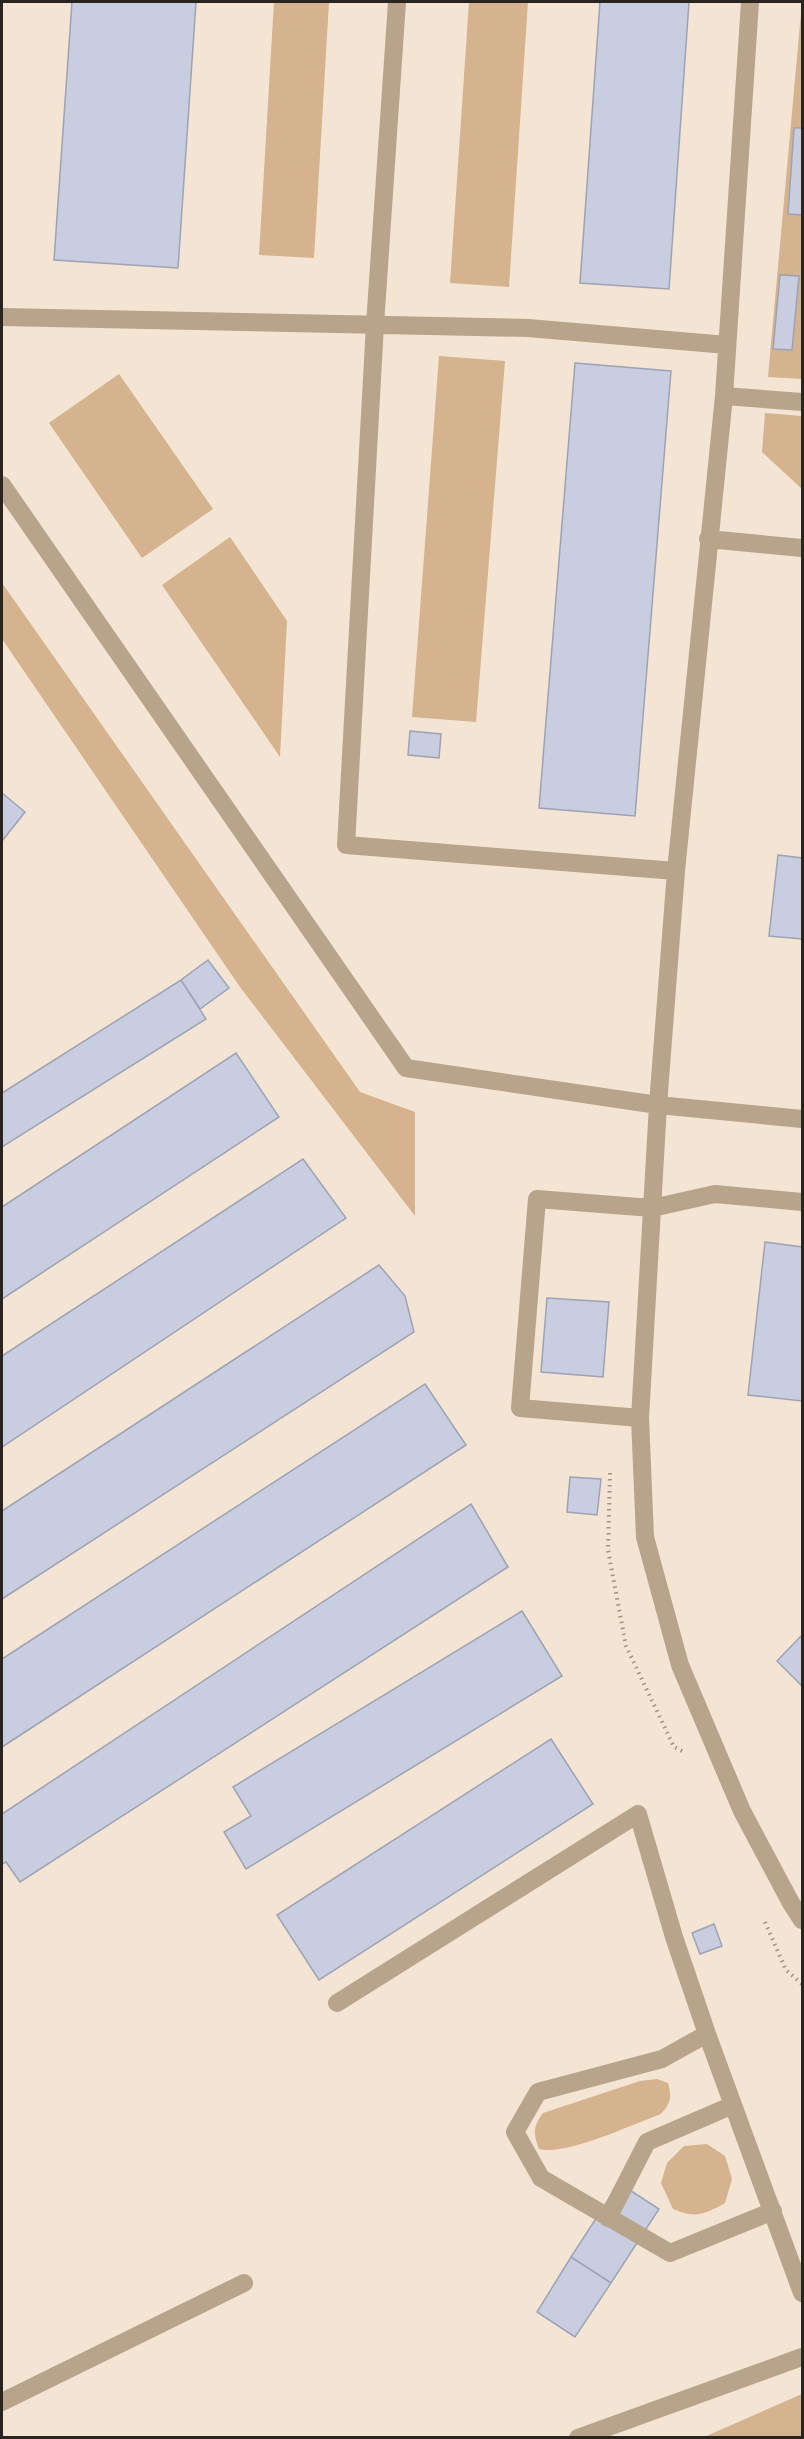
<svg xmlns="http://www.w3.org/2000/svg" width="804" height="2439" font-family="Commissioner,sans-serif">
<style>
.green{fill:#d4b38e}
.building{fill:#c8cde0;stroke:#9da2b4;stroke-width:1.5}
.lines{fill:none;stroke-linecap:round;stroke-linejoin:round}
.path{stroke:#9e9386;stroke-width:4;stroke-dasharray:1.5 4.5;stroke-linecap:butt}
.minor{stroke:#b8a38b;stroke-width:18}
</style>
<rect width="100%" height="100%" fill="#f3e4d3"/>
<path class="green" d="M274,2H329L314,258L259,255Z
M469,2H528L509,287L450,283Z
M802,2V379L768,377Z
M439,356L505,361L476,722L412,717Z
M119,374L213,509L142,558L49,423Z
M765,413L802,416V489L762,452Z
M230,537L287,621L280,757L162,585Z
M2,583L360,1092L415,1112V1216L240,987L2,639Z
M657,2079L668,2083C672,2097 671,2103 661,2114C633,2124 566,2156 539,2149C533,2134 533,2126 543,2113L640,2081Z
M707,2144L725,2156L732,2179L725,2203C705,2214 696,2219 673,2209L661,2183L667,2163L684,2146Z
M802,2394V2437H704Z"/>
<path class="building" d="M72,2H196L178,268L54,260Z
M600,2H689L669,289L580,283Z
M794,128H802V215L788,214Z
M780,275L799,276L792,350L773,349Z
M575,363L671,371L635,816L539,808Z
M410,731L441,734L439,758L408,755Z
M2,793L25,812L2,841Z
M778,855L802,858V939L769,936Z
M208,960L229,988L200,1009L181,980Z
M181,980L206,1019L2,1147V1093Z
M236,1053L279,1117L2,1299V1207Z
M303,1159L346,1218L2,1447V1356Z
M765,1242L802,1247V1401L748,1395Z
M379,1265L405,1296L414,1332L2,1599V1511Z
M547,1298L609,1302L603,1377L541,1372Z
M425,1384L466,1445L2,1747V1659Z
M570,1477L601,1479L597,1515L567,1512Z
M471,1504L508,1567L20,1882L6,1862L2,1864V1814Z
M522,1611L562,1676L246,1869L224,1832L251,1816L233,1787Z
M802,1635V1686L777,1661Z
M551,1739L593,1804L319,1980L277,1915Z
M714,1924L722,1946L700,1954L692,1933Z
M619,2183L659,2209L611,2283L571,2257Z
M571,2257L611,2283L575,2337L537,2312Z"/>
<g class="lines">
<path class="path" d="M610,1473L608,1550L626,1646L674,1747L684,1752
M765,1922L786,1970L802,1984"/>
<path class="minor" d="M397,2L375,325L346,845L676,871
M750,2L724,396L676,871L658,1105L640,1418L645,1537L680,1665L742,1811L791,1903L802,1920
M2,317L528,328L727,345
M724,396L802,402
M2,485L406,1068L658,1105L802,1119
M708,539L802,548
M640,1418L520,1408L537,1199L652,1208L715,1194L802,1202
M337,2003L638,1814L674,1937L707,2034L802,2293
M707,2034L662,2059L538,2092L515,2132L541,2178L670,2253L773,2211
M608,2218L647,2142L733,2105
M2,2402L244,2283
M578,2438L802,2357"/>
</g>
<rect width="804" height="2439" fill="none" stroke="#2a241e" stroke-width="6"/>
</svg>
